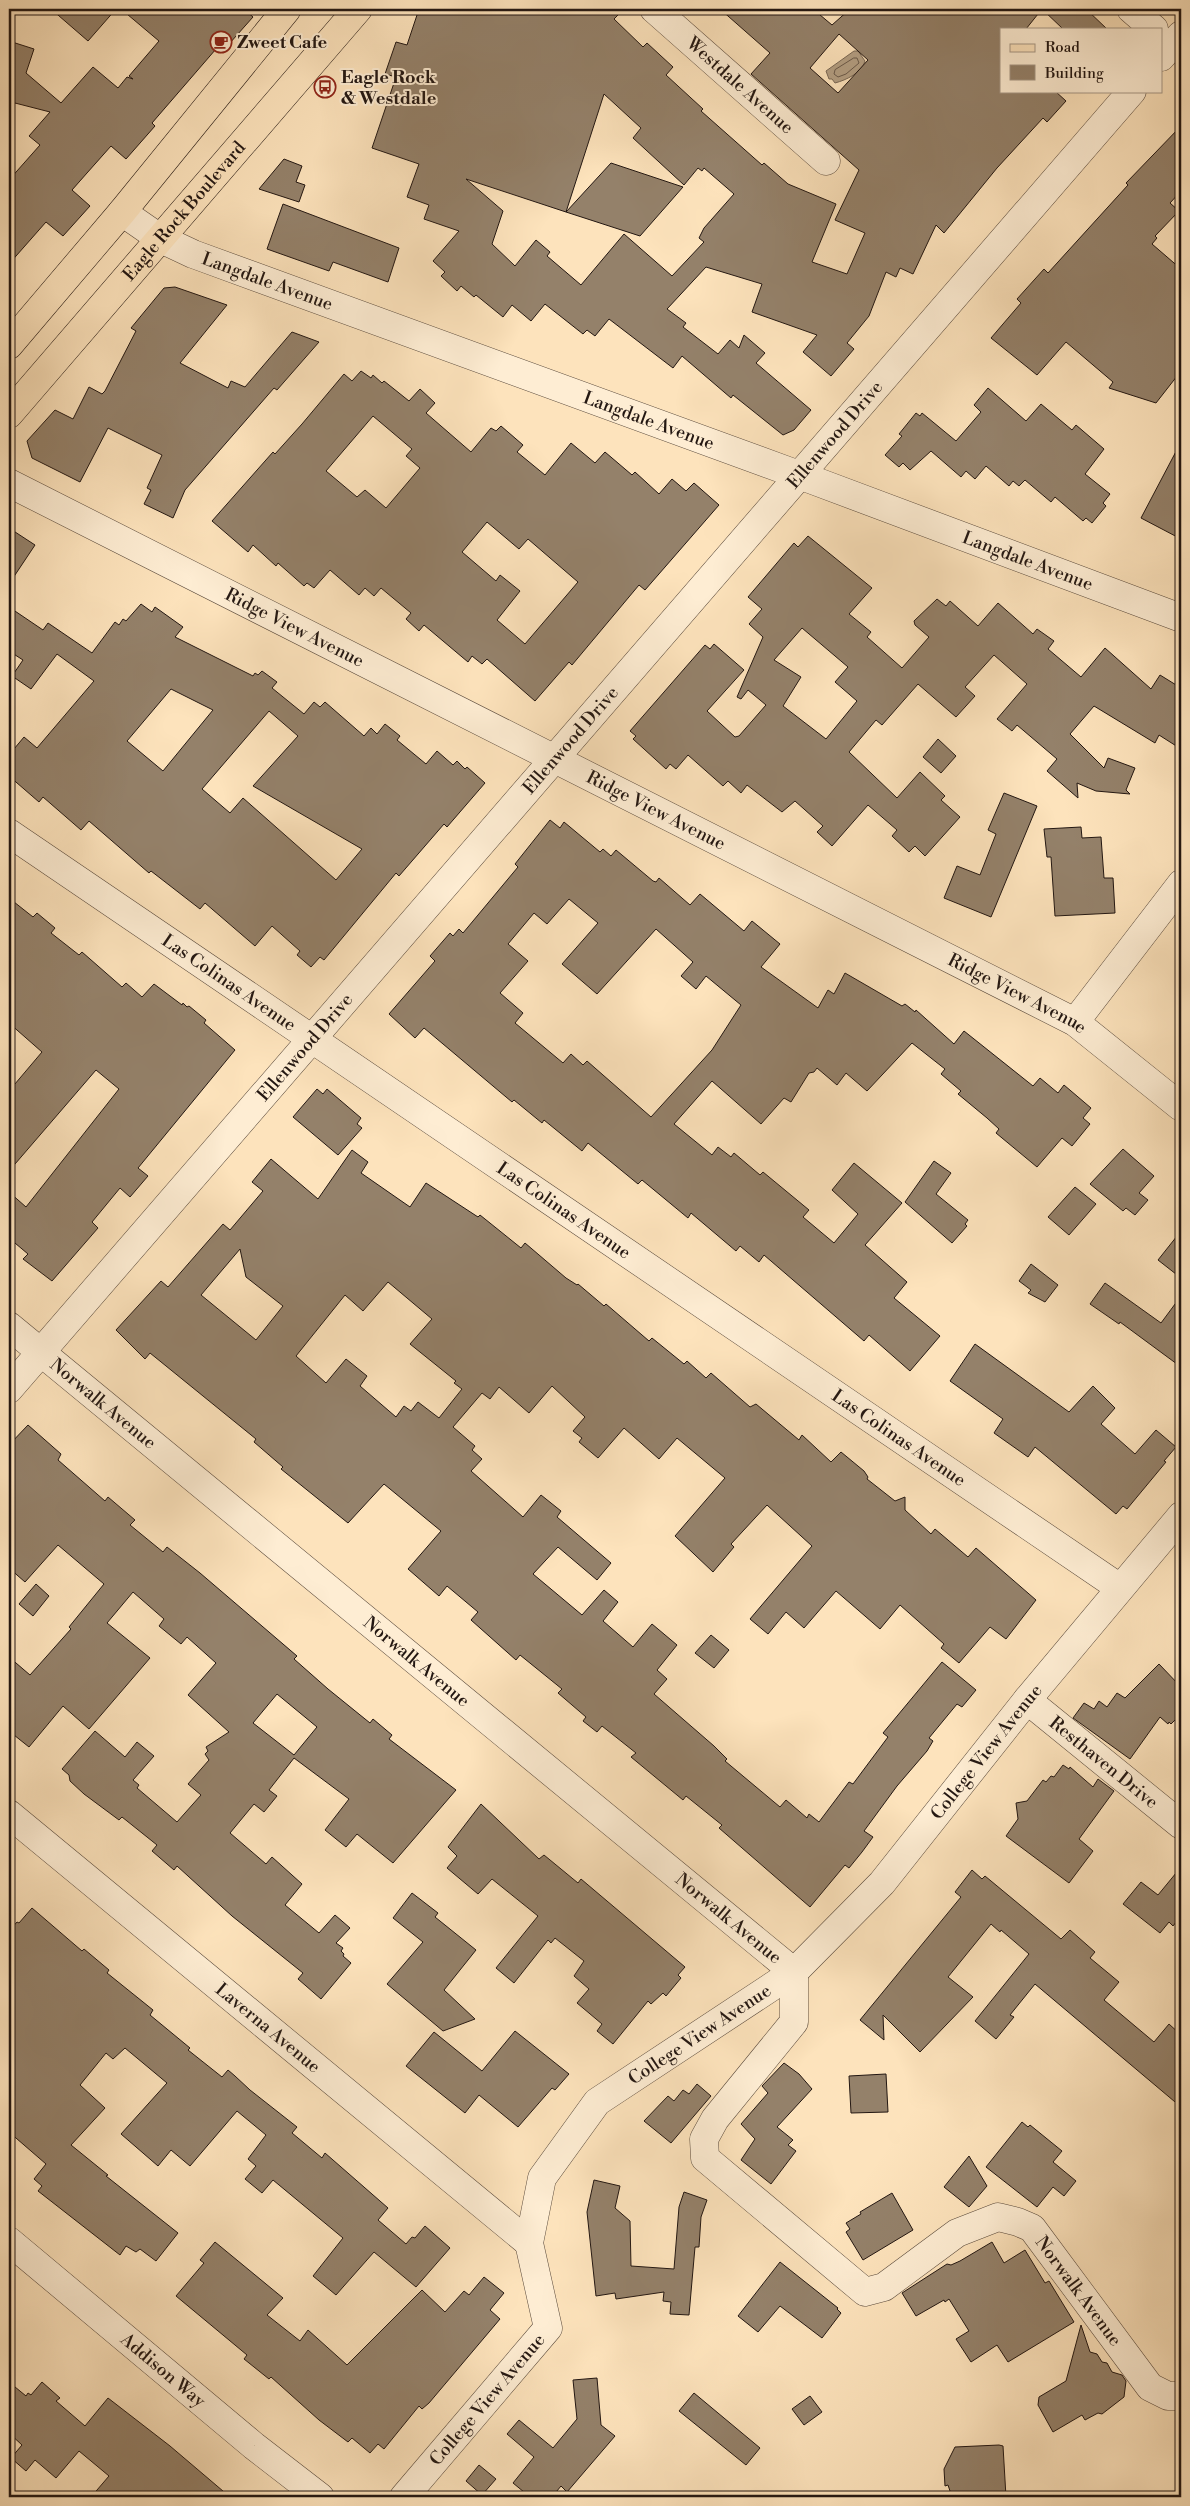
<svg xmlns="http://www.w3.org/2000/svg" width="1190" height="2506" font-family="'Libre Bodoni',serif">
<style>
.water{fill:#b39e82;stroke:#796855}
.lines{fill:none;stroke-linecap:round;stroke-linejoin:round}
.shore{stroke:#6b5a4a;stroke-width:1}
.building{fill:#94816a;stroke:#231712;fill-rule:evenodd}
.minor-casing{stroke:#5a4a3c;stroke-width:29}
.major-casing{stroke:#231712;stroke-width:29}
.minor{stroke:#feedd3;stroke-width:28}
.major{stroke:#fde3bc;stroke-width:28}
.labels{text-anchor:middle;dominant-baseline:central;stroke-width:4;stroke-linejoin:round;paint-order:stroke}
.poi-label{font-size:18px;font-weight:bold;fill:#231712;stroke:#feedd3;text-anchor:start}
.street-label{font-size:18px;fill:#231712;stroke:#feedd3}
</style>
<rect width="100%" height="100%" fill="#fde3bc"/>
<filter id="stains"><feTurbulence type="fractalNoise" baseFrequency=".004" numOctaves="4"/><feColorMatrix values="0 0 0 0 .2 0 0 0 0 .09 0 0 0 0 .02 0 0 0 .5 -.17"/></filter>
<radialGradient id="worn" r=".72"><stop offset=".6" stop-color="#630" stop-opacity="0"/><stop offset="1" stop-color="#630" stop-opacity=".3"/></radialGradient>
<path class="water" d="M854,51H858L865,61C862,73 846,80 835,83L832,79H829L826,71Z"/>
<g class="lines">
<path class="shore" d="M854,58H857L859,63L846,74L838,77L834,74L835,70Z"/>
</g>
<path class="building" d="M51,9H116L88,41Z
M121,9H244L253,17L221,53L216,49L152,123L155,126L126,159L111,146L87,173L72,190L90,206L63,236L46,222L9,264V180L40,145L29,136L50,112L15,103L11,113H9V41L34,49L26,73L61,103L93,67L118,88L127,77L133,79L129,76L159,41Z
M419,9H624L614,19L643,47L647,43L673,67L666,75L703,109L701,111L762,165L764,163L788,184L836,204L812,262L847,274L865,233L835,220L859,170L751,74L770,53L720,9H813L832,25L850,9H1086L1107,29H1063L1042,9L1026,29H1001V91H1055L1066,101L1047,122L1043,118L997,168L944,233L936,225L913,274L900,268L896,277L886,272L869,316L847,343L854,349L831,376L803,352L817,335L752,312L762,284L706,267L667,309L686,323L683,327L718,354L730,340L739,348L744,335L765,353L756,363L811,410L794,430L783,435L733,395L731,398L682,356L673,368L609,319L595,336L587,330L583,334L545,304L531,321L512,305L503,317L476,295L474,297L461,286L457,291L441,276L445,272L433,261L459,231L424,219L429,205L407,197L419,164L372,148L396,77L385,74L396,42L407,45ZM839,34L868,60L838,93L810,68ZM604,94L641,128L633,138L684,185L698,168L702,171L704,168L734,194L704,228L699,238L704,242L672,276L624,234L581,285L547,256L550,252L536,240L515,266L492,244L503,211L466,179L566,212Z
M1181,126V191L1170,203L1179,211L1155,236L1157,238L1152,244L1181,269V371L1156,403L1109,388L1113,382L1066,342L1037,375L991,338L1021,303L1017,299L1044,269L1048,273L1128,185L1126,183Z
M284,159L302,166L296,182L305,185L299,202L259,189Z
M611,163L683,187L640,236L566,212Z
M283,204L399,248L388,282L333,262L329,271L267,249Z
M175,287L227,305L180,363L228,388L231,381L245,387L292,332L319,342L277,390L274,388L185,490L173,518L144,504L151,490L147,488L162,455L108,428L80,482L32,458L27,441L55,410L73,419L89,387L102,394L105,391L136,331L131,328L164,288Z
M361,371L371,378L373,375L382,383L384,381L409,401L420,389L435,403L426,413L471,452L491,428L496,431L501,426L523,445L517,452L545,475L571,443L595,463L605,452L632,475L635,472L659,494L672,479L686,491L694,483L719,505L645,590L639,585L572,665L569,662L535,701L487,659L482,664L472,656L468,662L424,625L419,631L406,619L411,613L381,588L374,596L365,588L359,595L330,570L314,588L307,583L304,586L278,563L276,566L253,545L248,552L212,521L273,452L275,454L302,424L344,374L352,381ZM373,416L412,449L406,456L420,468L386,508L365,490L357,497L326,471ZM487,522L519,549L528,539L578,582L525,644L497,620L520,591L500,575L496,581L462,552Z
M988,388L1026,421L1041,404L1072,430L1076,425L1104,449L1085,474L1110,494L1103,503L1106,506L1092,523L1086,518L1083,521L1055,497L1051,502L1025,480L1019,486L1013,481L1009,486L986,466L975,479L966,471L961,477L931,451L910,470L903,463L899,467L885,455L902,436L899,434L916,413L920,416L922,413L956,441L981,412L974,405Z
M1181,442V539L1141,518Z
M9,528L35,545L9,584Z
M808,536L872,588L849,614L871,632L867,637L902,668L929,637L915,625L914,621L937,599L946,606L950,601L978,626L998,603L1033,634L1037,629L1054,641L1048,649L1081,677L1105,648L1151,689L1160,675L1181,688V749L1159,735L1155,743L1094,706L1070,734L1104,768L1108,758L1135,768L1126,790L1130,794L1096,791L1077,783L1078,798L1047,771L1057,759L1017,725L1012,731L997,719L1027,684L994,655L965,687L975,696L956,717L918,684L882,725L876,720L849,752L897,798L920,772L945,796L941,800L960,817L925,856L915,846L909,852L892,836L897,830L868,805L832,846L817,832L823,826L795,801L782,812L747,785L741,793L728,781L723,786L688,755L676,769L670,764L666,769L633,739L636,736L630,731L705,645L710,649L714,644L744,670L707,711L735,737L739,736L766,705L748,690L741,699L737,697L763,637L749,624L762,609L748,597L794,543L798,547ZM802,628L848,667L835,682L857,701L826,739L783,706L801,677L774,660Z
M141,604L152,612L155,607L183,627L175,637L253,676L255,673L258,675L262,671L277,682L272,688L304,714L314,702L320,707L325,702L364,736L371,728L377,734L385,724L400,736L397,740L426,764L437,751L453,765L457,761L465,769L467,767L485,783L447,827L444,824L399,876L396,873L324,960L320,957L311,967L297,955L300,951L272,926L255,946L205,903L200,909L151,871L149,873L89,821L81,830L43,797L39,802L9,776V755L24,737L37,748L94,681L57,654L31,689L12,676L23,660L9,651V607L43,630L48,623L92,653L115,622L119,625L123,619L126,621ZM171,689L213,710L163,771L127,741ZM269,711L298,736L253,786L362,849L336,880L243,798L230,813L202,789Z
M938,739L956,756L941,773L923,757Z
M1004,793L1037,806L991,917L944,898L957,866L980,875L996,834L988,830Z
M550,820L560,828L564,822L600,852L603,849L611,856L616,850L653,881L656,882L659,878L690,905L700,894L744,931L752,921L780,944L761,967L818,1008L828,990L834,994L845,973L902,1006L905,1004L915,1012L916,1010L954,1044L964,1031L1033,1086L1040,1078L1058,1093L1064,1085L1091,1108L1083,1118L1090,1124L1072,1146L1062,1138L1037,1167L996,1133L999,1129L987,1118L958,1094L961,1091L941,1074L945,1069L912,1043L867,1091L846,1073L837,1085L817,1068L814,1072L809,1073L791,1102L784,1098L761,1124L712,1081L674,1124L712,1155L718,1147L731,1157L734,1153L760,1175L763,1172L809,1210L803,1217L834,1243L858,1214L832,1190L854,1163L902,1203L865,1245L907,1282L894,1298L940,1336L910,1371L869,1335L864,1341L764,1255L759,1262L740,1246L736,1251L691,1213L688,1218L642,1180L638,1184L588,1143L582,1151L544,1120L542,1123L514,1100L512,1102L424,1028L415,1038L389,1014L435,961L430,956L450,933L453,936L459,929L463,933L518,867L515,864ZM569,899L598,923L562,964L597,994L656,929L693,962L681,976L696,989L706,976L741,1005L712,1050L651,1117L587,1061L583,1065L571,1054L563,1063L515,1023L523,1013L500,993L528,961L508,944L534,913L547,924Z
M1081,827L1082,838L1101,837L1104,878H1113L1115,913L1055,916L1051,857H1047L1044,829Z
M9,898L33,917L37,913L55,928L51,933L79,955L82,952L122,987L126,983L142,997L154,984L182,1005L183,1003L187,1007L189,1006L206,1020L204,1023L235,1050L138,1168L148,1176L130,1197L120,1188L92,1222L98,1228L52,1281L23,1259L28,1254L9,1238V1192L26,1207L119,1089L96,1070L9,1171V1091L42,1052L9,1023Z
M317,1089L323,1094L327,1089L361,1118L357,1124L362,1128L338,1155L293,1117Z
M1123,1149L1154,1176L1139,1193L1148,1200L1135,1215L1126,1208L1123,1211L1090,1184Z
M352,1150L368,1162L361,1173L410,1207L426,1183L478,1217L480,1215L521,1248L525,1243L566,1278L577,1285L578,1284L604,1306L606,1304L649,1341L652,1338L684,1364L687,1361L706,1378L711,1373L750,1407L756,1404L799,1440L802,1435L831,1462L841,1452L864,1471L868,1477L867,1479L895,1501L905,1497V1510L931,1534L935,1529L968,1557L976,1548L1036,1600L1006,1639L990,1627L959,1663L941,1648L944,1644L900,1605L880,1629L836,1591L804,1628L786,1612L768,1634L750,1619L812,1546L767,1505L731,1544L734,1547L713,1572L675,1536L725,1478L677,1438L659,1459L624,1428L598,1458L579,1442L582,1438L573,1431L585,1417L552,1386L529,1413L499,1387L490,1399L482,1393L453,1427L475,1446L472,1450L482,1459L471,1471L523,1517L541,1495L561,1511L557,1517L611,1563L597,1580L558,1547L533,1574L582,1615L604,1590L618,1602L603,1621L633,1647L652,1624L677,1645L657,1670L667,1679L654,1694L714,1746L727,1759L725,1761L780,1807L786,1800L807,1818L809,1814L819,1822L849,1782L853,1784L888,1737L883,1733L942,1662L976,1690L962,1707L957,1704L929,1738L933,1741L927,1751L897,1786L864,1831L873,1837L862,1852L849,1868L845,1865L810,1907L719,1828L722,1825L686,1796L683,1800L631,1757L636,1753L602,1726L597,1732L583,1721L586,1717L558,1693L562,1689L520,1655L516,1660L471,1620L478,1612L447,1586L439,1596L408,1569L441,1531L384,1484L348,1523L281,1469L283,1467L254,1442L256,1439L150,1353L145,1359L116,1330L161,1281L168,1287L223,1224L230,1230L263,1191L252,1182L271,1159L318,1199ZM240,1249L246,1277L283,1306L256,1340L201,1295ZM388,1282L432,1319L410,1344L456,1381L454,1383L462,1389L439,1418L418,1402L411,1411L404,1406L396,1417L360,1386L367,1376L346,1359L326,1383L296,1356L345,1295L363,1311Z
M934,1161L951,1173L936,1194L968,1220L965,1224L967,1226L952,1243L905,1202Z
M1075,1187L1096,1204L1069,1235L1048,1217Z
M1181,1231V1278L1158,1260Z
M1031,1264L1058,1285L1045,1302L1028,1293L1031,1290L1019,1281Z
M1105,1283L1161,1323L1181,1296V1367L1120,1322L1119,1324L1090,1304Z
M975,1344L1069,1412L1093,1386L1115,1408L1101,1424L1135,1454L1156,1430L1176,1447L1164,1461L1166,1462L1127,1509L1123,1506L1116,1514L1035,1447L1028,1457L994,1433L1003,1419L950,1381Z
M28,1425L61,1454L58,1460L105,1501L108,1497L135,1520L130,1525L163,1552L167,1547L200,1573L297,1656L294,1659L328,1689L370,1723L373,1719L392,1735L389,1739L456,1790L393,1863L357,1834L346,1847L325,1830L349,1799L294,1758L269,1790L277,1796L264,1812L254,1804L230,1833L266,1864L272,1857L302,1884L285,1905L319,1933L335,1915L350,1928L336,1943L343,1948L341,1951L344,1954L343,1956L351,1963L321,1999L298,1979L303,1973L232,1916L177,1866L174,1870L152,1851L157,1845L122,1817L119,1820L84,1794L70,1781L69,1775L62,1769L95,1731L125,1757L137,1742L154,1756L133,1780L139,1785L137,1788L177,1822L201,1795L188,1784L209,1760L205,1754L208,1751L206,1747L229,1732L188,1695L216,1663L187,1637L181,1644L159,1626L164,1619L133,1592L107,1623L150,1658L89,1729L63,1706L29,1747L9,1731V1657L30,1675L71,1629L69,1627L104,1584L58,1545L25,1582L9,1568V1445ZM277,1694L317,1727L294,1755L253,1723Z
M36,1584L49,1596L33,1616L19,1604Z
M711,1635L729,1650L714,1668L695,1653Z
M1159,1664L1181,1687V1714L1171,1724L1169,1722L1168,1724L1160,1717L1130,1759L1073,1718L1084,1703L1094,1709L1099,1701L1107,1707L1117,1693L1125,1698Z
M1063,1765L1069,1769L1070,1767L1093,1787L1098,1779L1114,1791L1079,1839L1093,1851L1069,1883L1006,1836L1018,1819L1016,1803L1027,1801L1043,1780L1046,1782L1051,1776L1054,1777Z
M481,1804L539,1859L544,1855L578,1883L581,1879L685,1967L678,1975L681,1978L666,1996L663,1993L651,2004L648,2001L613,2044L597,2031L602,2024L577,2003L589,1989L574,1976L584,1961L555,1938L551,1943L548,1940L514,1983L496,1968L538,1916L492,1879L478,1894L447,1868L457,1856L448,1847Z
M1181,1867V1916L1173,1926L1169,1922L1160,1933L1123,1904L1141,1882L1158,1895Z
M972,1870L982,1879L985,1876L1061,1939L1070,1930L1095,1952L1090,1958L1119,1982L1104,2000L1154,2042L1169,2024L1181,2035V2107L1035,1984L1010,2015L1014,2017L996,2039L975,2021L1029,1954L1001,1930L1000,1932L991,1924L948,1977L973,1997L920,2052L883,2015L884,2040L860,2020L961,1897L955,1892Z
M412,1893L438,1913L435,1917L476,1950L444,1990L475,2019L443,2031L387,1984L423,1942L393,1918Z
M32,1908L82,1951L84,1949L109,1970L107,1973L153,2010L150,2015L190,2048L188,2050L222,2077L228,2070L235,2076L250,2090L297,2127L292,2133L322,2158L325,2153L388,2208L378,2220L406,2244L412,2237L415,2238L425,2226L450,2248L416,2287L374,2252L336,2295L313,2276L343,2238L273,2180L262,2193L245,2179L256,2166L248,2159L266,2135L237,2111L190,2166L171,2150L158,2166L121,2134L167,2083L125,2048L113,2059L106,2053L80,2085L105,2108L71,2145L108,2175L106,2176L178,2233L156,2261L140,2249L136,2252L126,2246L120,2255L38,2191L42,2186L34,2179L46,2164L9,2132V1931L17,1922L19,1923Z
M515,2031L569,2074L555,2090L552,2088L518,2127L479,2095L465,2113L406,2066L434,2032L482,2071Z
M784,2063L799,2074L812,2089L777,2127L793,2140L788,2145L796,2151L771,2184L741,2160L755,2139L741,2124L768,2093L762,2086Z
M886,2074L888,2112L851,2113L849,2076Z
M697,2084L711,2096L671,2143L644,2121L668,2096L674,2101L683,2090L689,2094Z
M1022,2122L1028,2127L1030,2125L1062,2151L1053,2162L1076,2181L1064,2196L1053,2187L1037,2207L986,2167Z
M969,2156L987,2186L969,2207L944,2187Z
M594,2180L620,2186L615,2208L630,2221L631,2266L674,2269L679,2207L684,2192L707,2200L701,2217L699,2247H695L689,2315L670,2314L671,2302L663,2301L664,2292L616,2299L615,2293L596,2296L587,2212Z
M892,2193L913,2230L863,2260L846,2232L850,2229L846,2223L861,2214L860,2212Z
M215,2242L283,2298L267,2315L300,2341L308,2330L347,2365L422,2290L445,2312L464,2291L469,2295L484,2277L504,2293L490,2310L500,2319L429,2403L422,2409L419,2406L384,2449L378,2444L370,2453L352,2438L348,2442L319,2420L271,2377L269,2379L244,2359L247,2355L176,2296L204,2263L200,2260Z
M992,2242L1004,2263L1025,2250L1045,2283L1049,2281L1074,2322L1008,2362L997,2345L971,2362L956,2339L969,2331L949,2299L945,2302L944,2300L916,2316L902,2293L947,2264L951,2265L960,2261Z
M780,2262L838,2308L837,2309L841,2313L822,2338L780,2306L758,2332L738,2316Z
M1081,2325L1090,2352L1097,2354L1102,2362L1107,2363L1112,2372L1122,2375L1126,2381L1124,2397L1102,2414L1098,2413L1085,2420L1082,2415L1053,2432L1038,2405L1039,2397L1066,2381Z
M597,2378L601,2425L615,2436L567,2492L561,2486L552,2497H530L513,2483L534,2457L507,2434L519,2420L553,2448L577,2419L573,2380Z
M9,2382L26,2396L28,2393L31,2395L42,2382L60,2398L56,2401L85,2426L108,2398L170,2446L230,2497H91L109,2476L79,2451L56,2478L35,2460L26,2471L11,2458L22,2445L9,2433Z
M694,2393L760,2448L746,2465L679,2411Z
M810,2396L822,2412L804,2425L792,2409Z
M999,2445L1003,2446L1006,2497H952L948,2485L945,2486L944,2469L955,2447Z
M479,2465L496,2479L482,2495L466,2481Z"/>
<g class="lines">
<g class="minor-casing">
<g id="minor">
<path id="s1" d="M654,9L826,161"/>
<path d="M1131,9L1154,29"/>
<path d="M1161,57L1181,35"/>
<path id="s2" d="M122,212L161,239L193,254L799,475L1181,618"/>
<path id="s3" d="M9,483L1075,1022L1181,1107"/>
<path id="s4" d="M9,833L1120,1588"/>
<path d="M1075,1022L1181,884"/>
<path id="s5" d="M9,1326L794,1972V2022L715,2119L704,2139L705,2158L865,2292L884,2287L957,2233L998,2217L1018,2222L1032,2228L1150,2387L1168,2396H1181"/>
<path id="s6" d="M9,1389L1132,91"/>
<path id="s7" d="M1027,1700L1181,1825"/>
<path id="s8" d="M9,1814L529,2243"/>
<path id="s9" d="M9,2241L254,2446L320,2497"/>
<path id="s10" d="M404,2497L548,2328L529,2243L542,2178L597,2102L794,1972L882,1883L1027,1700L1181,1516"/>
</g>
</g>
<g class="major-casing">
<g id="major">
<path d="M9,345L122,212L287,9"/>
<path id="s11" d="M9,414L358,9"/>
</g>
</g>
<use href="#minor" class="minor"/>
<use href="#major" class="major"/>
</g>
<defs>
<g id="cafe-ring" transform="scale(1.125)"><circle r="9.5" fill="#feedd3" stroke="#8f2418" stroke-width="1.5"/><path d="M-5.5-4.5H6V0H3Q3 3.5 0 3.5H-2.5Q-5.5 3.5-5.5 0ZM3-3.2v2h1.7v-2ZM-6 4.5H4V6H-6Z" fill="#8f2418"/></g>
<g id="bus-ring" transform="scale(1.125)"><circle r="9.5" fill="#feedd3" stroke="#8f2418" stroke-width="1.5"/><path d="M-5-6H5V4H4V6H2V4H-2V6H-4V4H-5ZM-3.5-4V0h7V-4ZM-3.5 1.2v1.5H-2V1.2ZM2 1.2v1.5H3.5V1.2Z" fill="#8f2418"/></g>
</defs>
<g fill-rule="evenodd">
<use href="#cafe-ring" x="221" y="42"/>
<use href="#bus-ring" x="325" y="87"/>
</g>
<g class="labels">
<g class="poi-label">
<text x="237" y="42">Zweet Cafe</text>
<text x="341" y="77">Eagle Rock<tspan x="341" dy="21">&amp; Westdale</tspan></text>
</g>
<g class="street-label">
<text stroke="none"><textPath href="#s1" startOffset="115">Westdale Avenue</textPath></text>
<text stroke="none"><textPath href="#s11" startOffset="268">Eagle Rock Boulevard</textPath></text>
<text stroke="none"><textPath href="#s2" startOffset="162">Langdale Avenue</textPath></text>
<text stroke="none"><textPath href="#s2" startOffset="568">Langdale Avenue</textPath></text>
<text stroke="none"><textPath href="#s6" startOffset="1262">Ellenwood Drive</textPath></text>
<text stroke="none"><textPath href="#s2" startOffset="972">Langdale Avenue</textPath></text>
<text stroke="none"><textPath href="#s3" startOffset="320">Ridge View Avenue</textPath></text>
<text stroke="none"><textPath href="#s6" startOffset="858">Ellenwood Drive</textPath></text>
<text stroke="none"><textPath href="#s3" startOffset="725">Ridge View Avenue</textPath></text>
<text stroke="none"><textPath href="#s4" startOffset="266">Las Colinas Avenue</textPath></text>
<text stroke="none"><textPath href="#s3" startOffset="1130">Ridge View Avenue</textPath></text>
<text stroke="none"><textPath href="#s6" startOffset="452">Ellenwood Drive</textPath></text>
<text stroke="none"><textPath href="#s4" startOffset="671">Las Colinas Avenue</textPath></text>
<text stroke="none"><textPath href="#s5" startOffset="122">Norwalk Avenue</textPath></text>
<text stroke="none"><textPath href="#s4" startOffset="1076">Las Colinas Avenue</textPath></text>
<text stroke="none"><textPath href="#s5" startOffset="528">Norwalk Avenue</textPath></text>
<text stroke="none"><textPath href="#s10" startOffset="998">College View Avenue</textPath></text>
<text stroke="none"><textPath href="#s7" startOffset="99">Resthaven Drive</textPath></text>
<text stroke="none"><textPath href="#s5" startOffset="932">Norwalk Avenue</textPath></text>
<text stroke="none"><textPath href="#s8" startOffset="336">Laverna Avenue</textPath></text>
<text stroke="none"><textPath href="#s10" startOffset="592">College View Avenue</textPath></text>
<text stroke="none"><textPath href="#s5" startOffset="1711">Norwalk Avenue</textPath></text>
<text stroke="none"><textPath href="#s9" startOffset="201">Addison Way</textPath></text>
<text stroke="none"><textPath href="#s10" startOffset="128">College View Avenue</textPath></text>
</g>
</g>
<rect width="1190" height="2506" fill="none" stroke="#fde3bc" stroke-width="30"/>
<rect x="10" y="10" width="1170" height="2486" fill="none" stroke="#231712" stroke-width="2.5"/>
<rect x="15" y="15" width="1160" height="2476" fill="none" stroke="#231712"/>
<rect x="1000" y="28" width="162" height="65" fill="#feedd3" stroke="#a69786"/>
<rect x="1010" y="44" width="25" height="8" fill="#fde3bc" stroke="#a69786"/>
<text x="1045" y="52" font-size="15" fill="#231712">Road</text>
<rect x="1010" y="65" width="25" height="15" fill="#94816a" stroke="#a69786"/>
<text x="1045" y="78" font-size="15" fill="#231712">Building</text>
<rect width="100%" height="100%" filter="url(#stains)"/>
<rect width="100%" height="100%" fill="url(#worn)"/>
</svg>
